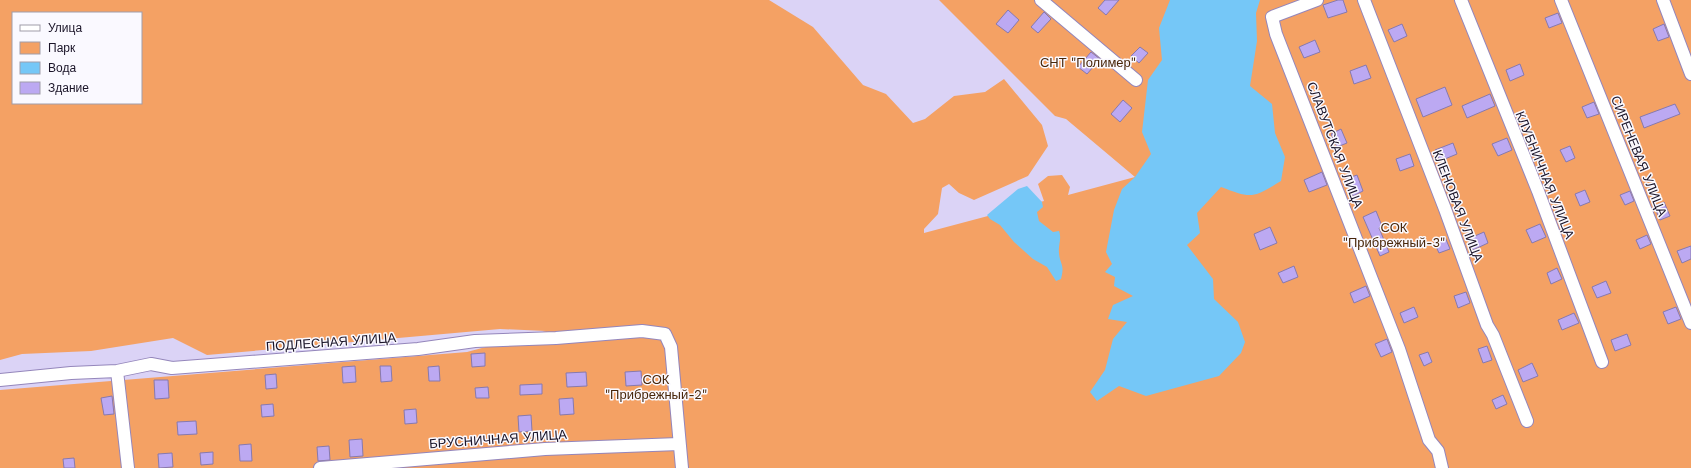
<svg xmlns="http://www.w3.org/2000/svg" width="1691" height="468" font-family="'Work Sans',sans-serif">
<style>
.green{fill:#f4a164;fill-rule:evenodd}
.water{fill:#75c7f7}
.building{fill:#bca9f2;stroke:#8779ae}
.lines{fill:none;stroke-linecap:round;stroke-linejoin:round}
.minor-casing{stroke:#9486bb;stroke-width:14}
.minor{stroke:#fff;stroke-width:12}
.labels{text-anchor:middle;dominant-baseline:central;stroke-width:3;stroke-linejoin:round;paint-order:stroke}
.park-label{font-size:13px;fill:#48260a;stroke:#faf9ff}
.street-label{font-size:13px;fill:#1a1428;stroke:#faf9ff}
</style>
<rect width="100%" height="100%" fill="#dbd3f6"/>
<path class="green" d="M0,0H769L813,27L863,85L886,94L913,123L925,119L954,96L985,92L1004,79L1042,125L1048,146L1028,176L974,200L959,193L949,184L942,188L938,214L924,229V233L1044,201L1038,184L1048,176L1062,175L1070,187L1068,195L1135,177L1066,119L1055,116L939,0H1691V468H0V390L467,352L546,331L500,329L207,355L173,338L91,351L22,354L0,360ZM13,13H141V103H13Z"/>
<path class="water" d="M1170,0H1260L1256,13L1257,41L1250,86L1272,104L1275,133L1285,157L1281,181C1253,198 1252,199 1221,187L1197,213L1200,233L1187,245L1213,279L1214,299L1238,322L1245,342L1241,353L1219,376L1146,396L1119,386L1097,401L1090,392L1105,370L1113,339L1127,322L1108,319L1113,305L1133,296L1114,286L1115,277L1105,272L1112,264L1106,252L1114,210L1122,189L1135,177L1151,154L1142,132L1148,80L1162,60L1159,28Z
M1027,186L1042,202L1043,207L1037,212L1039,221L1053,232L1059,231C1062,239 1058,245 1059,253C1060,265 1065,264 1061,279L1056,281L1047,267L1033,259L1014,242L1000,225L990,219L987,215L1018,189Z"/>
<path class="building" d="M1105,0H1119L1106,15L1098,8Z
M1338,0H1343L1347,12L1328,18L1323,5Z
M1008,10L1019,20L1008,33L996,24Z
M1044,12L1051,19L1038,33L1031,27Z
M1558,13L1562,23L1549,28L1545,18Z
M1402,24L1407,36L1394,42L1388,30Z
M1664,24L1669,37L1658,41L1653,29Z
M1315,40L1320,52L1304,58L1299,47Z
M1140,47L1148,53L1139,63L1131,56Z
M1091,52L1100,59L1087,74L1078,67Z
M1520,64L1524,75L1510,81L1506,70Z
M1366,65L1371,78L1354,84L1350,71Z
M1445,87L1452,105L1423,117L1416,99Z
M1490,94L1495,106L1467,118L1462,106Z
M1123,100L1132,108L1120,122L1111,114Z
M1594,102L1599,114L1587,118L1582,107Z
M1675,104L1680,114L1644,128L1640,117Z
M1341,129L1347,143L1337,147L1331,134Z
M1507,138L1512,150L1498,156L1492,144Z
M1453,143L1457,154L1440,161L1435,150Z
M1570,146L1575,158L1566,162L1560,150Z
M1410,154L1414,166L1400,171L1396,159Z
M1322,172L1327,185L1309,192L1304,180Z
M1357,175L1363,191L1353,196L1346,179Z
M1585,190L1590,202L1580,206L1575,194Z
M1630,191L1634,201L1625,205L1620,195Z
M1664,202L1670,216L1660,220L1654,206Z
M1376,211L1382,226L1379,228L1389,252L1380,256L1363,217Z
M1540,224L1546,237L1532,243L1526,230Z
M1270,227L1277,243L1260,250L1254,234Z
M1484,232L1488,243L1473,250L1468,239Z
M1647,235L1651,244L1640,249L1636,240Z
M1445,237L1450,249L1439,253L1434,242Z
M1691,246V259L1682,263L1677,251Z
M1294,266L1298,277L1283,283L1278,273Z
M1557,268L1562,279L1551,284L1547,273Z
M1606,281L1611,293L1597,298L1592,287Z
M1366,286L1370,296L1354,303L1350,293Z
M1466,292L1470,303L1458,308L1454,296Z
M1414,307L1418,317L1404,323L1400,313Z
M1676,307L1681,319L1668,324L1663,312Z
M1574,313L1579,323L1562,330L1558,320Z
M1627,334L1631,345L1615,351L1611,340Z
M1387,339L1392,352L1381,357L1375,344Z
M1487,346L1492,360L1483,363L1478,349Z
M1428,352L1432,362L1424,366L1419,355Z
M485,353V366L472,367L471,354Z
M1532,363L1538,376L1523,382L1518,370Z
M355,366L356,382L343,383L342,367Z
M380,366H391L392,381L381,382Z
M439,366L440,381H429L428,367Z
M641,371L642,385L626,386L625,372Z
M586,372L587,386L567,387L566,373Z
M276,374L277,388L266,389L265,375Z
M154,380H168L169,398L155,399Z
M542,384V394L520,395V385Z
M488,387L489,398H476L475,388Z
M1503,395L1507,404L1496,409L1492,400Z
M112,396L114,414L104,415L101,398Z
M573,398L574,414L560,415L559,399Z
M273,404L274,416L262,417L261,405Z
M416,409L417,423L405,424L404,410Z
M531,415L532,431L519,432L518,416Z
M196,421L197,434L178,435L177,422Z
M362,439L363,456L350,457L349,440Z
M251,444L252,461H240L239,445Z
M329,446L330,460L318,461L317,447Z
M213,452V464L201,465L200,453Z
M172,453L173,467L159,468L158,454Z
M74,458L75,468H64L63,459Z"/>
<g class="lines">
<g class="minor-casing">
<path id="minor" d="M1041,0L1136,80
M1317,0L1272,17L1276,34L1399,349L1429,440L1438,451L1442,468
M1364,0L1445,209L1487,325L1493,335L1527,421
M1461,0L1538,191L1602,362
M1561,0L1691,323
M1663,0L1691,74
M117,371L128,468
M0,380L71,373L117,371L151,364L172,368L418,349L475,341L556,338L642,331L665,334L671,347L682,468
M320,468L545,449L679,444"/>
</g>
<use href="#minor" class="minor"/>
</g>
<g class="labels">
<g class="park-label">
<text x="1088" y="62">СНТ "Полимер"</text>
<text x="1394" y="227">СОК<tspan x="1394" dy="15">"Прибрежный-3"</tspan></text>
<text x="656" y="379">СОК<tspan x="656" dy="15">"Прибрежный-2"</tspan></text>
</g>
<g class="street-label">
<text transform="translate(1335 145) rotate(69)">СЛАВУТСКАЯ УЛИЦА</text>
<text transform="translate(1639 156) rotate(68)">СИРЕНЕВАЯ УЛИЦА</text>
<text transform="translate(1545 175) rotate(68)">КЛУБНИЧНАЯ УЛИЦА</text>
<text transform="translate(1458 206) rotate(69)">КЛЕНОВАЯ УЛИЦА</text>
<text transform="translate(331 342) rotate(-4)">ПОДЛЕСНАЯ УЛИЦА</text>
<text transform="translate(498 439) rotate(-4)">БРУСНИЧНАЯ УЛИЦА</text>
</g>
</g>
<rect x="12" y="12" width="130" height="92" fill="#faf9ff" stroke="#a09da9"/>
<rect x="20" y="25" width="20" height="6" fill="#ffffff" stroke="#a09da9"/>
<text x="48" y="32" font-size="12" fill="#1a1428">Улица</text>
<rect x="20" y="42" width="20" height="12" fill="#f4a164" stroke="#a09da9"/>
<text x="48" y="52" font-size="12" fill="#1a1428">Парк</text>
<rect x="20" y="62" width="20" height="12" fill="#75c7f7" stroke="#a09da9"/>
<text x="48" y="72" font-size="12" fill="#1a1428">Вода</text>
<rect x="20" y="82" width="20" height="12" fill="#bca9f2" stroke="#a09da9"/>
<text x="48" y="92" font-size="12" fill="#1a1428">Здание</text>
</svg>
